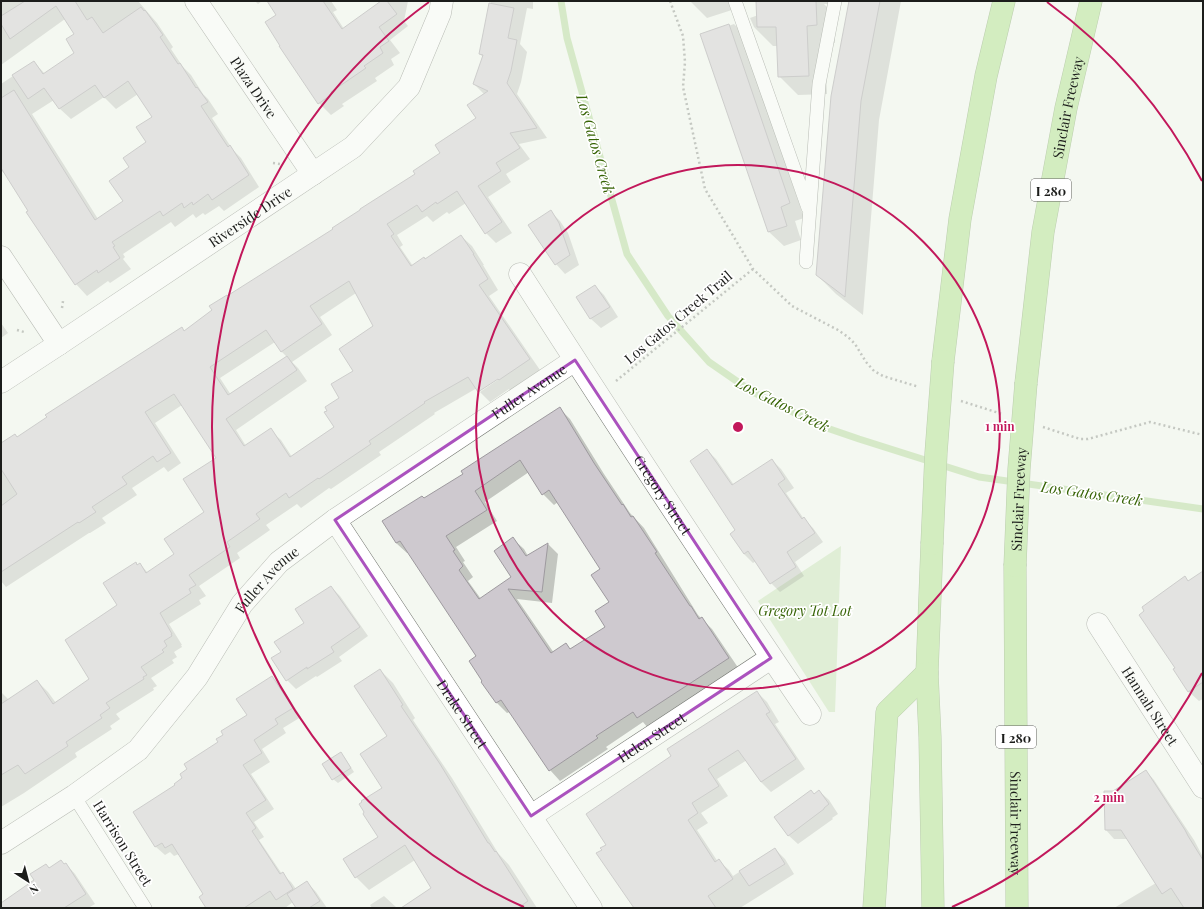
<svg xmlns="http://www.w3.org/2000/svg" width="1204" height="909" font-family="'Playfair Display',serif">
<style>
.green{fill:#c7e2b6}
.shadow{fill:#0003;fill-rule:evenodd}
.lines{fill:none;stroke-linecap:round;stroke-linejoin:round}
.stream{stroke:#b2d898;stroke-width:7}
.building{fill:#cec9cf;stroke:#9e9a9f;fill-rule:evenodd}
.lane-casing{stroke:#72756f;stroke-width:14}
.street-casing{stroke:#72756f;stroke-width:23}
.highway-casing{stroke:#789b60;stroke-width:23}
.path{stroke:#8b8e89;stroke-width:2.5;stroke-dasharray:2 3;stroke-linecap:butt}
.lane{stroke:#fff;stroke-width:13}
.street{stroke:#fff;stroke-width:22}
.highway{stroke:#aadf85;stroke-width:22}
.highway-bridge-casing{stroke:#789b60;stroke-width:23;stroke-linecap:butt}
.highway-bridge{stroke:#aadf85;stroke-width:22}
.marked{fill:none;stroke:#ab52be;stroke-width:3;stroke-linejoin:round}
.ring{fill:none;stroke:#c2185b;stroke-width:2}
.labels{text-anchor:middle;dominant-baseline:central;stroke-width:3.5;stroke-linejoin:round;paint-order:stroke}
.shield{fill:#fff;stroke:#60615f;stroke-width:1}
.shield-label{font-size:13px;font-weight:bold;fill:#1c1d1b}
.street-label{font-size:14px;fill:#1c1d1b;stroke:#fff}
.park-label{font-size:14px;font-style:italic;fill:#386507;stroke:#fff}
.water-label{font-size:15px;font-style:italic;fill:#376405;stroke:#fff}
.centre{fill:#c2185b;stroke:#fff;stroke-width:2}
.ring-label{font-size:12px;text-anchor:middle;font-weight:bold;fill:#c2185b;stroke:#fff;stroke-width:3.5;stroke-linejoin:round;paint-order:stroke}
</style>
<rect width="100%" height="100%" fill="#f4f8f1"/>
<path class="green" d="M841,546L835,712H829L758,601Z"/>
<path class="shadow" d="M1,1H138L157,23L173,47L171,49L183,67L191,75L203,94L208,99L218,114L212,118L233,150L241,158L259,187L224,211L219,206L205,215L203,213L196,218L193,214L175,227L171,222L123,254L125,257L123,259L131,269L110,283L108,281L87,296L76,284L27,212L30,211L8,177L1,170V84L34,62L45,74L76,53L75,35L65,19L1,65ZM138,94L153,117L148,142L130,167L125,201L98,219L32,114L54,100L59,108L71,119L104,97L116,109Z
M255,1H262L258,4Z
M268,1H331L337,10L333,12L344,29L381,2V1H408L404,21L408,26L390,40L400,53L391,59L394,65L375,78L377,81L342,104L344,106L331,115L319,103L277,15Z
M491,1H533V9L527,8L520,44L527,52L521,82L517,94L547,138L519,144L530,159L506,174L511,182L488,197L512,233L496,243L486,233L466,203L449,214L447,212L433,222L427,216L397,235L403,245L400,247L413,266L425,260L461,236L472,246L484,265H483L498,290L489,296L540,370L510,390L509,389L490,402L480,392L502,377L501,375L480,390V392L477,388L434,413L435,414L379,452L381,455L331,489L329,488L301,508L297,504L266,525L270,530L237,553L240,558L199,586L206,596L199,600L201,604L169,624L182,645H181L182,647L174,652L177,657L172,660L174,663L151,678L157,686L153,688L154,690L116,714L120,719L110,726L112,729L75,753L77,757L24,793L1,807V692L9,700L37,681L48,692L56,703L91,679L136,563L138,566L140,564L148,573L175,555L205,513L218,458L182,405L155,423L181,463L168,472L164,467L132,488L137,495L102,518L106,523L90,533H89L6,587L1,581V444L18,438L184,332L213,311L228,297L334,230L417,174L441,153L477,118L485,95L474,84L483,57L480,54ZM356,293L374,327L355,371L335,427L292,457L281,440L270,430L246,446L236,430L307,381L298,368L292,362L332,335L320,317ZM275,342L281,351L287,357L231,395L220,378Z
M690,1H732L735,9L707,18Z
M760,1H843V2L833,3V4H824L834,14L835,43L825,44L827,94L798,95L779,76L778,46H773L754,27L750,18L786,5Z
M850,1H901L879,120L863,315L836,294L817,275Z
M734,24L748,38L744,42L804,218L795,221L801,240L784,246L769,232L702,35Z
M551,212L560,221L568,233L579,265L565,274L556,264Z
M595,286L604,295L618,317L601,328L591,319L577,297Z
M1,323L8,333L1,338Z
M560,409L570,419L604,474L630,513L644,528L698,615L712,629L739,669L648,728L643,722L606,747L608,749L560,781L550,770L510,712L507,713L497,703L483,682L477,657L409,552L407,553L396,543L424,499L464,474ZM529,472L543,494L554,505L558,502L602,569L611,602L606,627L571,650L554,653L517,599L552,603L558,554L548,544L528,556L524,549L513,539V578L481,599L468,581L473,577L463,562L465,561L456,547L497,521L485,502Z
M707,450L716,459L734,485L772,460L781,469L794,488L786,493L804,519L813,528L823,542L795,562L804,576L780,592L771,583L756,561L753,563L744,554Z
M1203,575V699L1199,701L1188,691L1177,668L1184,577L1189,582Z
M331,587L340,596L368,636L339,657L342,661L317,677L316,676L296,689L287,680L282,652L306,623Z
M380,670L393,683L415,718L413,720L452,778L498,853L509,865L537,908H402L433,888L415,860L369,890L356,877L379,837L389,737Z
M272,677L281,686L301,717L283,728L286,733L262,749L270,762L251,774L274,809L254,822L264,837L259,840L282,874L291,882L296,889L307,882L316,892L327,908H297L293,902L285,908H208L205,894L179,854L174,856L170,852L165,855L156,847L134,813L176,785L183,778L188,769L220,742L248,716Z
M757,692L767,702L779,722L775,724L805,769L771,792L761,782L747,760L717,779L728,796L701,813L708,823L697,830L718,862L719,861L729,870L733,876L775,849L785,859L794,874L740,908H635L603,850L673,756Z
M340,753L345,758L354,772L338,783L333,779Z
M1146,771L1154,780L1194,840L1203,857V908H1114L1156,883L1127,839H1114L1106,830L1105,792H1114Z
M819,791L829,800L838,814L832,818L833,819L798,844L788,835L814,795Z
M66,864L75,874L95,904L88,908H1V904L36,881L46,865L50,868Z
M384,896L397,908H372L370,905Z"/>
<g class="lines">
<path class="stream" d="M561,1L567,38L627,254L668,316L709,362L751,391L821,426L859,439L979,477L1203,509"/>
</g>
<path class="building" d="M25,1H75L87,20L92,17L103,33L141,7L144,11L145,10L163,35L160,37L178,64L180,63L196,88L197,87L208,102L201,106L228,147L230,145L249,175L212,200L208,194L193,205L192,202L184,208L182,203L163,216L160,211L112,242L115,246L113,247L120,258L98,273L97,270L75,285L26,212L28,211L1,168V98L14,90L95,220L123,201L109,181L129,167L123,158L146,142L136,127L152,117L128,81L104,98L95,85L59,109L44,88L28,99L12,75L34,61L43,74L74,53L66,39L74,34L56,6L10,39L1,24V16Z
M267,1H323L342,29L381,1H387L397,14L379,27L389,41L380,47L383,53L364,66L366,68L331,92L332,94L318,104L279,46H280L265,22L276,15Z
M756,1H816L817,25L807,26L809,76L778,77L776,27H757Z
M849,1H880L861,101L845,297L816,275L831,96Z
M489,3L514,8L508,38L517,40L511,71L507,83L537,128L510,133L520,148L496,163L501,171L478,186L502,222L485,234L457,191L437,204L436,202L422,212L417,205L387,224L394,234L391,236L411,266L424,257L425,259L461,235L474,254H473L488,279L479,285L530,359L499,380L498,379L478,392L468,377L424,402L425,403L369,441L371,444L319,479L318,478L289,498L286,493L256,514L260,519L227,542L230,547L189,575L196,585L189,589L191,593L160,613L172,634H171L172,636L164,641L167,646L162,650L164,652L141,667L147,675L143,677L144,679L106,703L110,708L100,715L102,718L66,742L68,746L25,774L18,765L1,775V704L37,680L53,704L89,679L65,640L117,605L103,583L136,562L137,565L140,563L146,573L174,554L164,539L204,512L183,479L216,458L174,394L145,412L171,453L157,462L153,456L122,477L127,484L92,507L96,512L79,523L78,522L1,572V506L17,494L1,469V443L15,434L17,437L47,417L45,415L182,327L184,331L212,310L209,306L227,295V296L333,229L332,228L360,210V209L415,174L413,171L440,153L435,145L476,118L467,105L488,91L473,84L483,55L479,54ZM349,281L373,326L339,349L353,371L331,384L339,398L325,407L327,411L324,412L334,427L290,457L271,428L244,446L226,419L297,370L287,356L228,395L210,367L266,330L281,352L322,324L310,306Z
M729,24L790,203L781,207L787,226L768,232L700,34Z
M551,210L559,223L570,255L555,265L528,225Z
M595,285L610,307L590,319L576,297Z
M560,407L594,463L622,505L623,504L631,517L633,516L657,552L655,553L690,606H691L699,619L702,617L729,658L637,718L633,712L596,736L598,738L549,771L501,700L496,703L481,682L482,681L469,661L476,656L400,541L396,543L382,521L422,496L424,498L463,474L461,471ZM520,460L542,495L549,490L600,569L591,575L609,602L595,611L605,627L570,649L566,643L551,653L508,589L542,592L548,543L526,556L513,537L494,551L511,577L479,599L459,570L463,566L453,551L455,550L446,536L487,510L475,491Z
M707,449L732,485L772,459L785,479L778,484L802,519L804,517L815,533L787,552L796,567L770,584L748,551L744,554L730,534L735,530L690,461Z
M1203,571V682L1188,692L1173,669L1175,668L1139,615L1144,611L1142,607L1185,576L1188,581Z
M331,586L360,627L331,647L334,652L307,669V667L286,681L271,658L281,652L274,642L304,623L295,609Z
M380,669L403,705L401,706L440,764L488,843H489L495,852L496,851L528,901L518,908H401L431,888L405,845L355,878L343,859L378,837L363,814L364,812L359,804L362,802L361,801L382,788L360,754L387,736L354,686Z
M272,676L293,708L275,719L278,724L254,740L262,753L243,765L266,800L246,813L256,828L252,831L280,874L283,872L293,889L276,900L270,891L244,908H206L199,897L203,894L172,844L165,848L162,843L155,847L133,812L175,785L174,784L182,778L180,774L187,769L184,764L218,742L216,739L223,735L221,731L247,715L236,699Z
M757,691L770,712L766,714L796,759L761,782L738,750L708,769L719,786L692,803L698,813L688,820L715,862L719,859L733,879L708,896L716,908H634L596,853L602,850L600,848L606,845L586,814L671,756L667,749Z
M341,752L351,768L332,780L322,764Z
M1146,770L1185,830L1188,836L1203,860V908H1184L1171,888L1162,894L1121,830H1105L1104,791H1113Z
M811,790L814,794L819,790L829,804L824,808V809L788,836L774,817Z
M775,848L785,864L749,886L739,871Z
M61,860L64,864L66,863L86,894L64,908H1V903L34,880L30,874L46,864L49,868Z
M307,881L320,901L309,908H296L287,894Z"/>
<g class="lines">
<g class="lane-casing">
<path id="lane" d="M735,1L808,208
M806,262L819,84L835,1
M74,796L145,908"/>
</g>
<g class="street-casing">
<g id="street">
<path id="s1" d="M196,1L313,174"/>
<path d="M1,257L59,344"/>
<path id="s2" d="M520,274C615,422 711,569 810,714"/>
<path id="s3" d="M1,382L59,344L353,147L409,87L440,13L442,1"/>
<path id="s4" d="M335,520L591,908"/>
<path id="s5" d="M1098,624L1203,787"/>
<path id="s6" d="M531,816L771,658"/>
<path id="s7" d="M1,843L74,796L138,750L197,677L242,604L279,562L335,520L575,360"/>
</g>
</g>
<g class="highway-casing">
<g id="highway">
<path d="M943,361L960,219L986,76L1004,1"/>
<path id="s8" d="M1026,383L1043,232L1066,108L1091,1"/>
<path d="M932,544L927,673L930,737L933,908"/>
<path id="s9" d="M1015,566L1017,908"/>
<path d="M874,908L887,712L927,673"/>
</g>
</g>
<path class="path" d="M670,1L683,36L685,62L683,87L705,189L753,269L792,306L838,330L848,337L855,344L866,362L874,371L883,376L919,387
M273,163L280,164
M62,308L63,301
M17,330L24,332
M616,381L753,269
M961,401L1002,414
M1043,427L1080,439H1088L1150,422L1203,435"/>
<use href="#lane" class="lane"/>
<use href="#street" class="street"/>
<use href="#highway" class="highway"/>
<g class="highway-bridge-casing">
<g id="highway-bridge">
<path d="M932,544L936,453L943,361"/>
<path id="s10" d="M1015,566L1019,469L1026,383"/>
</g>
</g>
<use href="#highway-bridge" class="highway-bridge"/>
</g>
<path d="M0 0H1204V909H0ZM575,360L771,658L531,816L335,520Z" fill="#f4f8f1" fill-opacity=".55" fill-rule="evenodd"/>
<path class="marked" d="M575,360L771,658L531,816L335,520Z"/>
<g class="ring">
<circle cx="738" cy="427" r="262"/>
<path d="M1202 673A525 525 0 0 1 952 907M524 907A525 525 0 0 1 429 2M1047 2A525 525 0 0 1 1202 181"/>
</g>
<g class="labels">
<g class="shield">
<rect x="1031" y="179" width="40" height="22" rx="3"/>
<rect x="996" y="726" width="40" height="22" rx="3"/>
</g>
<g class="shield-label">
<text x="1051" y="190">I 280</text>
<text x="1016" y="737">I 280</text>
</g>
<g class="street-label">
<text stroke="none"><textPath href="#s1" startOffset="104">Plaza Drive</textPath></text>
<text stroke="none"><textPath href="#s8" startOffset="279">Sinclair Freeway</textPath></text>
<text stroke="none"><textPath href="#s3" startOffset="299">Riverside Drive</textPath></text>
<text transform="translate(678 317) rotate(-40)">Los Gatos Creek Trail</text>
<text stroke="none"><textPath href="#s7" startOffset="704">Fuller Avenue</textPath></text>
<text stroke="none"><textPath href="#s2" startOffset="263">Gregory Street</textPath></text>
<text stroke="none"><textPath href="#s10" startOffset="67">Sinclair Freeway</textPath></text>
<text stroke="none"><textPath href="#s7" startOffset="380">Fuller Avenue</textPath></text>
<text stroke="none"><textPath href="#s5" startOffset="97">Hannah Street</textPath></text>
<text stroke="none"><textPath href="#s4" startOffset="232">Drake Street</textPath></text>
<text stroke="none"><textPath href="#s6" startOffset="144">Helen Street</textPath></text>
<text stroke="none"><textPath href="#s9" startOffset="257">Sinclair Freeway</textPath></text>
<text transform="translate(123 843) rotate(58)">Harrison Street</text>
</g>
<g class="park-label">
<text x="805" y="610">Gregory Tot Lot</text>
</g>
<g class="water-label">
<text transform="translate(596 144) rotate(74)">Los Gatos Creek</text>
<text transform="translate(783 404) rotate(27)">Los Gatos Creek</text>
<text transform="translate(1092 493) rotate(8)">Los Gatos Creek</text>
</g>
</g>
<circle cx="738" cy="427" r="6" class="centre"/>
<g class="ring-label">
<text x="1000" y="431">1 min</text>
<text x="1109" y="802">2 min</text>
</g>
<rect width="1204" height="909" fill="none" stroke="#1c1d1b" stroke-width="4"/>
<g transform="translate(28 881) rotate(144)" stroke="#ffffff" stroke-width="3" paint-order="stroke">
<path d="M0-3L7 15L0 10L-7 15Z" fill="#1c1d1b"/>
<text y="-6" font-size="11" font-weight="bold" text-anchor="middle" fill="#1c1d1b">N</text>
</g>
</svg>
